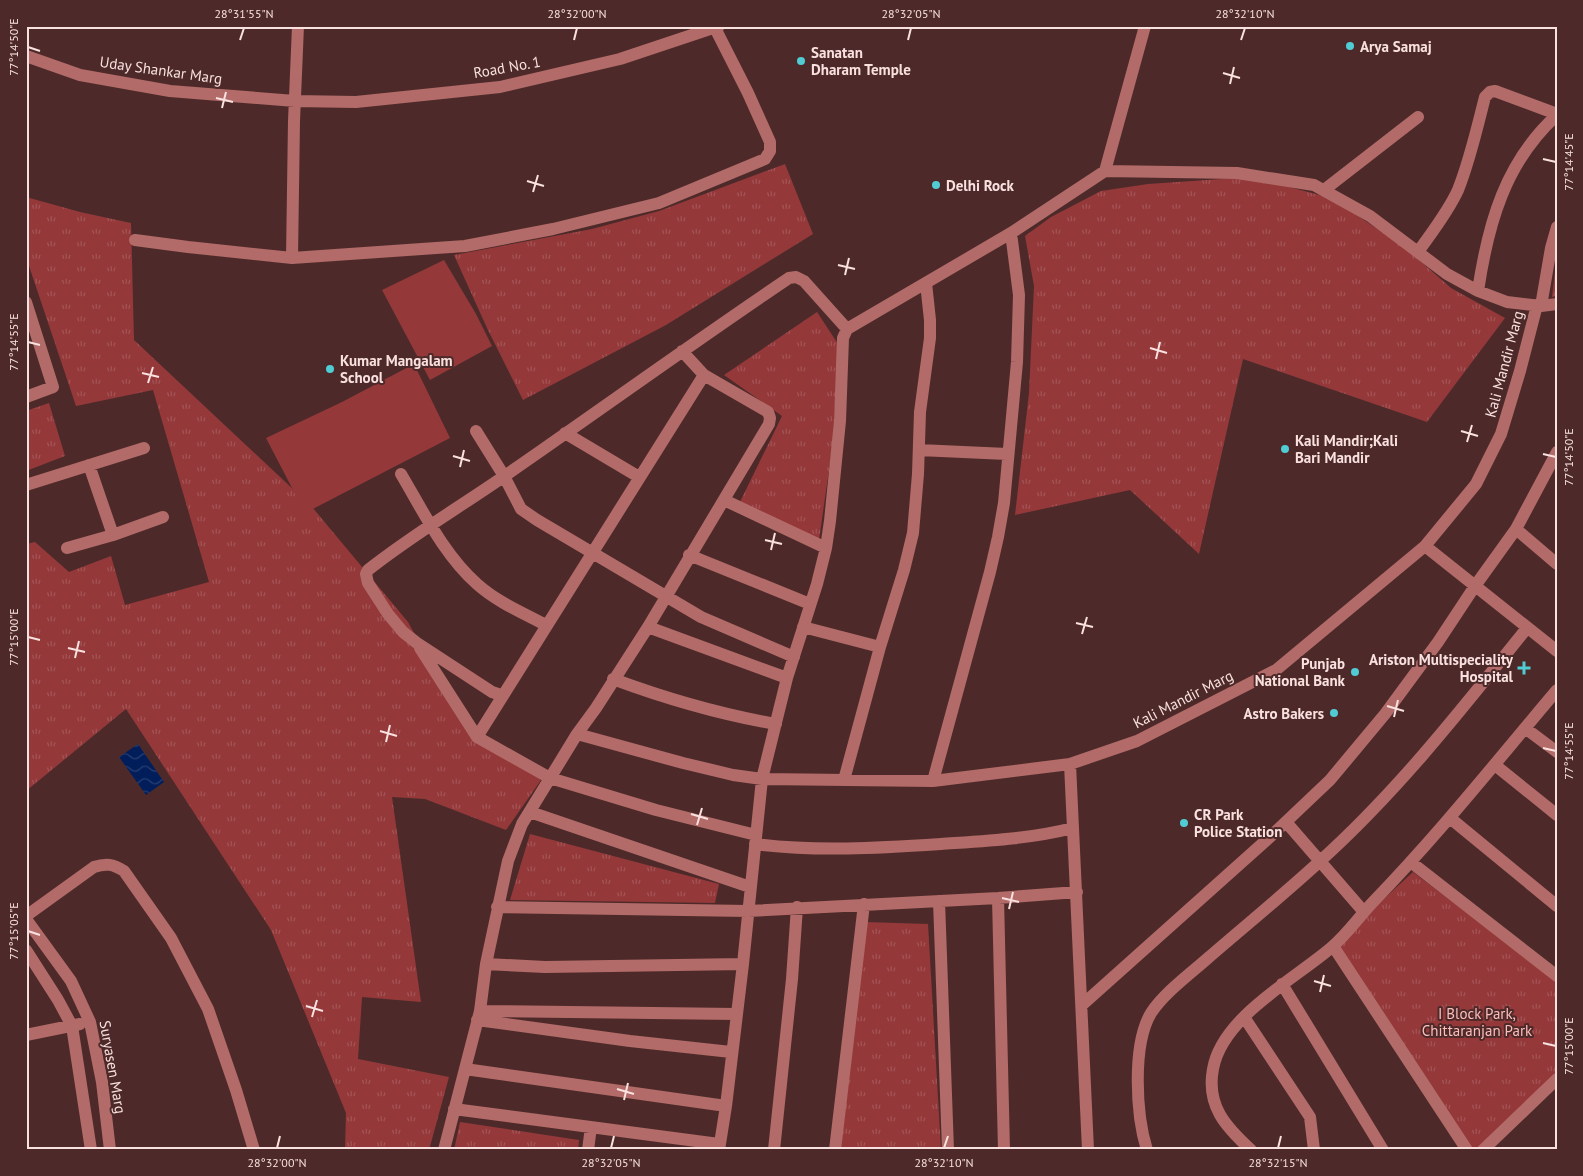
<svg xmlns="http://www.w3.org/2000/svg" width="1583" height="1176" font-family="'PT Sans',sans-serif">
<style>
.park{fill:url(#park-tufts)}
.pitch{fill:#94383a}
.water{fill:url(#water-waves)}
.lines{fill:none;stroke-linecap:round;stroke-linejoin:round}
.minor{stroke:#b26b68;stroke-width:12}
.ticks{fill:none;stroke:#f9e1df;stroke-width:2}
.poi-dot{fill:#51ccd5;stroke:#4d2a29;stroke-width:2}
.labels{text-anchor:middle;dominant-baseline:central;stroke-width:4;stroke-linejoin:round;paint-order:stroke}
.poi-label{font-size:15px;font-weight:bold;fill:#f9e1df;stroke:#4d2a29;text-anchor:start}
.street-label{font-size:15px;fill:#f9e1df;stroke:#4d2a29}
.park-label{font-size:15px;fill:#fbbfbc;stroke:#4d2a29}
.neatline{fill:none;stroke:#f9e1df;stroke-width:2}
.ticks-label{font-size:12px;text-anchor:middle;fill:#f9e1df}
</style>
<defs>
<pattern id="park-tufts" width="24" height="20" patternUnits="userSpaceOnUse" patternTransform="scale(1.25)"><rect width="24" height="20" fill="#94383a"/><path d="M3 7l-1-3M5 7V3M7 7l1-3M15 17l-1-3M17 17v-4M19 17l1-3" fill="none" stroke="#a45456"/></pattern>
<pattern id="water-waves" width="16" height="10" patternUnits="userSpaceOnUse" patternTransform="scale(1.25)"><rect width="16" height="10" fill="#011e5b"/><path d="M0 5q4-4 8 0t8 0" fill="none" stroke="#273e72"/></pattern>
</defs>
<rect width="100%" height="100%" fill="#4d2a29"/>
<path class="park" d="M785,164L813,234L666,325L523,400L487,328L454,255L592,229L659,211Z
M1251,177L1331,198L1403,246L1451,288L1505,318L1427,422L1243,359L1199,554L1130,490L1015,515L1029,393L1034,286L1025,236L1051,217L1101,191L1148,184Z
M26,197L80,212L131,223L134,340L312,507L408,622L460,719L541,780L506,830L425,799L392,797L421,1002L362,997L358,1059L449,1077L429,1150H345L346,1113L271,930L126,709L26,791V544L35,542L69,572L111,556L125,605L209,582L153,390L76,406L26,257Z
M1557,254V296L1552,297Z
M817,312L838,344L833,442L819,540L739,504L782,416L724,375Z
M49,403L65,456L26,471V411Z
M530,834L719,884L715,903L510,900Z
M1413,872L1557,981V1073L1482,1150H1467L1333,946Z
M865,922L928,924L941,1150H840Z
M460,1122L579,1140L578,1150H454Z"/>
<path class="pitch" d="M444,260L476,314L492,346L430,380L382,290Z
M414,364L450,438L305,513L266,438L342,402Z"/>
<path class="water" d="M138,744L164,782L146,795L119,757Z"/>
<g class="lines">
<path class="minor" d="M26,56L80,75L170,91L295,101L356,102L500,87L620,59L719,26
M1105,171L1145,26
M1324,190L1418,117
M135,240L188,247L292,258L465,246L553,229L659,203L765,159L770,151V142L748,93L715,28
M1418,252C1432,232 1448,212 1458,190C1470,160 1477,128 1485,97L1490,92L1495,91L1557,114
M292,258L294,121L298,26
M1478,291C1488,224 1505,162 1557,115
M26,302L53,387L26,397
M1541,306L1551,248L1557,227
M682,351L704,375L504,694L501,695L492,692L417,643L403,632L388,614L368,583L366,574L368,570C412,535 460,507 506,475C600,410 694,342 789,278L796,277L804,281L847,329
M476,431L504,476L521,509L537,520L701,617L794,657
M565,433L639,477
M919,450L1007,454
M89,465L113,535L163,517
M401,474C423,511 444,555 477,584C497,602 523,613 546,625
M26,485L144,448
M724,500L826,548
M1516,529L1557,564
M1425,546L1557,651
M67,548L113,535
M689,555L810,604
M648,627L787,678
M803,627L880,647
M420,648L477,737L550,778L656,810L756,835
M613,679C667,699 718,714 776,724
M1525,728L1557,752
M577,734L683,763L733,775L762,779L933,781L1070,764L1137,741L1276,670L1425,546L1476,484L1501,434L1520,371L1537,305
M477,737L504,694
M1070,764L1088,1150
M1495,765L1557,815
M844,780L880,647L904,570L913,533L918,474L920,412L930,338V320L926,283
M933,781L990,572L998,537L1004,503L1017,362L1019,295L1011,233
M530,812L750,887
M1450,818L1557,906
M1286,822L1364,912
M755,844C816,852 879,848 941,844C985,841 1030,839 1073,828
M1412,863L1557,976
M998,898L1004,1150
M939,901L948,1150
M497,907L748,911L998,898L1077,892
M26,916L94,867C106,863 113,864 124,871L171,938L208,1009L236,1090L254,1150
M26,919L71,981L90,1022L102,1082L110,1150
M1333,946L1467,1150
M26,950L58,1000L72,1026L91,1150
M486,964L545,967L743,964
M1282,984L1383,1150
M1082,1005L1271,836L1330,780L1385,714L1438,642L1475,586L1516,529L1557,452
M480,1011L736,1014
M1244,1017L1310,1117L1314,1150
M477,1020L630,1041L731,1052
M26,1035L80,1024
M465,1069L726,1106
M454,1109L719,1144
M444,1150L480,1011L486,964L508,861L522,824L577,734L596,708L648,627L769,424L770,418L768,412L704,375
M588,1150L591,1127
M719,1150L726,1106L743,964L762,779L787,678L817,584L826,548L830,521L840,421L843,338L847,329L1011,233L1105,171L1237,173L1314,185L1370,216L1447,274L1478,291L1507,302L1541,306L1557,304
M774,1150L792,979L797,907
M835,1150L864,904
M1147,1150C1136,1115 1132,1045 1151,1013C1164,993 1190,974 1208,958C1245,926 1283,895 1319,862C1397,792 1462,709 1527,628
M1251,1150C1226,1127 1206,1106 1213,1069C1222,1017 1295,979 1332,947C1347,934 1359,917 1373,902C1438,835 1496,762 1557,690
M1483,1150L1557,1079"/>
</g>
<path class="ticks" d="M240,40L244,28M574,40L577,28M908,40L911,28M1241,40L1245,28M28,47L40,51M1223,73L1240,78M1230,84L1234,67M216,98L233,102M222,108L226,92M1543,159L1556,162M527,181L544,186M533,192L538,175M838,265L855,269M845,275L849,258M28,342L40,345M1150,348L1167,353M1156,359L1160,342M142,373L159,377M148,383L153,367M1461,431L1478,436M1467,442L1472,425M1543,454L1556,457M453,456L470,461M460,467L464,450M765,540L782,544M771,550L775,533M1076,623L1093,627M1082,634L1087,617M28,637L40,640M68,648L85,652M75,658L79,641M1387,706L1404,711M1394,717L1398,700M380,731L397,736M386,742L390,725M1543,748L1556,751M691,814L708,819M697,825L702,808M1002,898L1019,902M1009,909L1013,892M28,931L40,935M1314,981L1331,986M1320,992L1324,975M306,1006L323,1011M312,1017L317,1000M1543,1043L1556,1046M617,1089L634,1094M624,1100L628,1083M277,1148L280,1136M611,1148L614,1136M944,1148L948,1136M1278,1148L1281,1136"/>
<g class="poi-dot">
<circle cx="1350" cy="46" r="5"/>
<circle cx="801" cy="61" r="5"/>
<circle cx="936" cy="185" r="5"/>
<circle cx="330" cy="369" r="5"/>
<circle cx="1285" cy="449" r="5"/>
<path d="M1521.5 660.5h5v5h5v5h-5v5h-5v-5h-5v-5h5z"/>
<circle cx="1355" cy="672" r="5"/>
<circle cx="1334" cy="713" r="5"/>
<circle cx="1184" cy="823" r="5"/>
</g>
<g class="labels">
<g class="poi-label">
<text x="1360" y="46">Arya Samaj</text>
<text x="811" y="52">Sanatan<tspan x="811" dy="17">Dharam Temple</tspan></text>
<text x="946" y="185">Delhi Rock</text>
<text x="340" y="360">Kumar Mangalam<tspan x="340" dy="17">School</tspan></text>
<text x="1295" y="440">Kali Mandir;Kali<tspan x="1295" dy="17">Bari Mandir</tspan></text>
<text x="1513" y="659" text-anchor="end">Ariston Multispeciality<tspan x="1513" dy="17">Hospital</tspan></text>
<text x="1345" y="663" text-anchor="end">Punjab<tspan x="1345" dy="17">National Bank</tspan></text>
<text x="1324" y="713" text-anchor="end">Astro Bakers</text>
<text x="1194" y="814">CR Park<tspan x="1194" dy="17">Police Station</tspan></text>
</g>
<g class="street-label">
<text transform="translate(507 67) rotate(-10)">Road No. 1</text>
<text transform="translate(161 70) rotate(8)">Uday Shankar Marg</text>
<text transform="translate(1504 364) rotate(-75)">Kali Mandir Marg</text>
<text transform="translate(1183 699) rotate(-27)">Kali Mandir Marg</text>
<text transform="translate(113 1067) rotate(80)">Suryasen Marg</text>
</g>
<g class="park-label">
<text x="1477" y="1013">I Block Park,<tspan x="1477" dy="17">Chittaranjan Park</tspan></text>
</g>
</g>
<rect width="1583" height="1176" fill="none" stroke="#4d2a29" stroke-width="55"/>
<rect x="28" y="28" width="1528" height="1120" class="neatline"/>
<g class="ticks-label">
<text x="244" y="18">28°31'55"N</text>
<text x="577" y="18">28°32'00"N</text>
<text x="911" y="18">28°32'05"N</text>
<text x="1245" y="18">28°32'10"N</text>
<text transform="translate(14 47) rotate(-90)" y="4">77°14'50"E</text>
<text transform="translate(1569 162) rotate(-90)" y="4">77°14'45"E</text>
<text transform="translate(14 342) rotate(-90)" y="4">77°14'55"E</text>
<text transform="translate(1569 457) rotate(-90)" y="4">77°14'50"E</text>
<text transform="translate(14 637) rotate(-90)" y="4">77°15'00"E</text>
<text transform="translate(1569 751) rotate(-90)" y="4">77°14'55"E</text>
<text transform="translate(14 931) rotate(-90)" y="4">77°15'05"E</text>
<text transform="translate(1569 1046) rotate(-90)" y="4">77°15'00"E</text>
<text x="277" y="1167">28°32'00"N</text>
<text x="611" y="1167">28°32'05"N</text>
<text x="944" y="1167">28°32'10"N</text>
<text x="1278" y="1167">28°32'15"N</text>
</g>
</svg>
